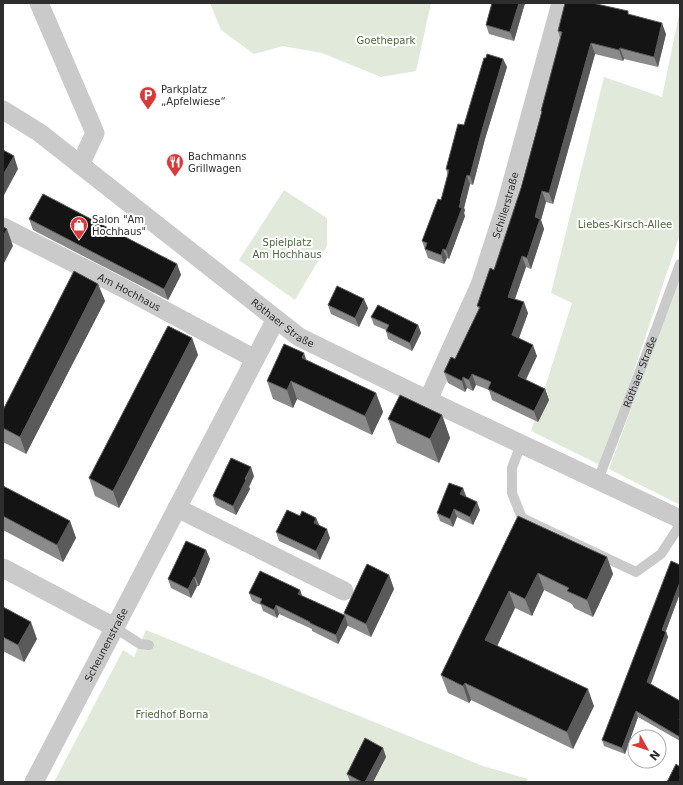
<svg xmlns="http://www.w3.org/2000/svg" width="683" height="785" font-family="'DejaVu Sans',sans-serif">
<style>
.green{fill:#e1e9db}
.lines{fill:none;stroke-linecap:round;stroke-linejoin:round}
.lane{stroke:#cacaca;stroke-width:10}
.street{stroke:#cacaca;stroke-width:19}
.wall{fill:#8a8a8a}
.shaded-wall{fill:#5a5a5a}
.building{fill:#141414;stroke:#5a5a5a}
.labels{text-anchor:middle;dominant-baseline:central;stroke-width:4;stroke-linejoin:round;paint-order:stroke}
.park-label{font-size:10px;fill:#4d653d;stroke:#fff}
.poi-label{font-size:10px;fill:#2d2d2d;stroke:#fff;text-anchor:start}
.street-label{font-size:10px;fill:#2d2d2d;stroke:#fff}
</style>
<rect width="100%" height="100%" fill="#fff"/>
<path class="green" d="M210,3H431L416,71L381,77L322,53L283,46L254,54L221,30Z
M680,10V234L602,466L531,431L572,303L551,293L604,77L662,97Z
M284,190L327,218V246L295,300L239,260Z
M680,275V505L609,469Z
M146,630L483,766L528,779L526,782H54L123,650L134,657Z"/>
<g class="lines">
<g class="lane">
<path d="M521,444L512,468V493L522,518L636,572L661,554L680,525"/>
<path id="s1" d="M598,480L656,329L680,264"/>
<path d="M114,627L140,644L149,645"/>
</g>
<g class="street">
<path d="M39,3L95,133L80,165"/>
<path id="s2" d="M3,110L40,133L299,337L428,400L680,519"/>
<path id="s3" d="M3,227L123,288L255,359"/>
<path id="s4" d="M428,400L480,285L505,208L561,3"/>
<path d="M177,508L344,591"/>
<path d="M3,568L114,627"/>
<path id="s5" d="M34,782L276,319"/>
</g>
</g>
<path class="wall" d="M492,3H525L514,41L489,34L486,25Z
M630,15L666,34L658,67L624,59L623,61L595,54L553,204L546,202L541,220L544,229L531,269L526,267L515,299L528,313L519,338L537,356L526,380L545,389L549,400L538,422L492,400L489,390L476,385L473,391L467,388L465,392L448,383L444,372L455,359L479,309L477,306L494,270L521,188L541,113V111L560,38L558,31Z
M503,59L507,67L485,139L473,185L470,184L464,208L465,210L464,213L465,216L449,259L447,258L444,264L428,258L422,241L441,200L448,176L446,169L464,125Z
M29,219L177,264L181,275L168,300L33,230Z
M98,284L105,301L26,454L3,442V410Z
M328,305L368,308L359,327L331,314Z
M371,317L418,325L421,333L412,351L388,339L386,331V330L374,325Z
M192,338L198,355L119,508L95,496L89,478Z
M306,360L376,393L383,412L372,435L297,399L293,408L273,399L267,381Z
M442,415L450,438L439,463L397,443L388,419Z
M254,476L249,487L250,489L236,515L216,505L213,496Z
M3,486L70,521L76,538L63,562L3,530Z
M463,488L466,497L480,510L473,525L457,517L453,527L440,521L437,513Z
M300,516L316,518L319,525L330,538L320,560L279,541L276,532Z
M518,516L607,557L613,574L593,617L574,608L572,604L544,590L532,616L515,608L497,646L594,706L573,749L471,700L469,703L448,693L441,675Z
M206,550L210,559L199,586H197L191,598L171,588L168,579Z
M680,565V593L666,631L668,637L651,684L680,701V741L638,717L625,754L604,746L602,740Z
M389,575L394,589L371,637L348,626V625L338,644L312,631V629L279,614L277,618L263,611L261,605L252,601L249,593L300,590L302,596L344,615V613Z
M3,607L37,639L24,662L3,651Z
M383,748L386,757L373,782H350L347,774Z"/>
<path class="shaded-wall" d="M519,3H525L514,41L510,32Z
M662,23L666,34L658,67L654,57Z
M591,43L595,54L553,204L549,193Z
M620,48L624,59L623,61L619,50Z
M503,59L507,67L485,139L473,185L470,176L482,130Z
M14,156L18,169L3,197V175Z
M467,175L470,184L464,208L465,210L464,213L465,216L449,259L446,250L459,207L460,201Z
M542,191L546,202L541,220L544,229L531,269L527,258L535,217Z
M7,229L13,246L3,265V236Z
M443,249L447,258L444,264L441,255Z
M522,256L526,267L512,307L508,297Z
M177,264L181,275L168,300L164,289Z
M98,284L105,301L26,454L20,437Z
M364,299L368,308L359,327L355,318Z
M524,302L528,313L516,346L512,335Z
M418,325L421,333L412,351L410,343Z
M192,338L198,355L119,508L113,491Z
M533,345L537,356L522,387L518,376Z
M304,353L310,371L302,358Z
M472,374L476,385L473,391L469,380Z
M463,377L467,388L465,392L462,381Z
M291,381L297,399L293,408L287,390Z
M545,389L549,400L538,422L534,411Z
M376,393L383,412L372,435L365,416Z
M442,415L450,438L439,463L430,439Z
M251,467L254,476L249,487L250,489L236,515L233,506Z
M463,488L466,496L463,502L460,494Z
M477,502L480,510L473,525L470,517Z
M454,509L457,517L453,527L450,519Z
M316,518L320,527L314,523Z
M70,521L76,538L63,562L57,545Z
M327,529L330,538L320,560L316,551Z
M206,550L210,559L199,586L195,577Z
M607,557L613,574L593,617L587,600Z
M538,573L544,590L532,616L525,599Z
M389,575L394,589L371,637L366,624Z
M194,577L197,586L191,598L188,589Z
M680,582V593L664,636L662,630Z
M300,590L303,598L298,594Z
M509,591L515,608L492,657L485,640Z
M276,605L279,614L277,618L274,610Z
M345,616L348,625L338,644L336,635Z
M31,622L37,639L24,662L18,645Z
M666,632L668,637L649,688L647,682Z
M465,683L471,700L469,703L463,686Z
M588,689L594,706L573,749L567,732Z
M636,711L638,717L625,754L622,748Z
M383,748L386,757L373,782H365Z"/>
<path class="building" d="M492,3H519L510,32L486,25Z
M565,3H592L628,11V14L662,23L654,57L620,48L619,50L591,43L549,193L542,191L535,217L540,219L527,258L522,256L508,297L524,302L512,335L533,345L518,376L545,389L534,411L488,389L491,382L472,374L469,380L463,377L462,381L444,372L451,357L455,359L480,307L477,306L490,268L494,270L521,188L542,111H541L562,32L558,31Z
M487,54L503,59L482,130L470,176L467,175L460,201H461L459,207L462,208L446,250L443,249L441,255L425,249L427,243L422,241L438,199L441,200L449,170L446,169L458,124L464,125L484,58H486Z
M3,150L14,156L3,175Z
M43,194L177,264L164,289L29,219Z
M3,227L7,229L3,236Z
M74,271L98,284L20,437L3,428V410Z
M337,286L364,299L355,318L328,305Z
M378,305L418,325L410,343L386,331L389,325L371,317Z
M168,326L192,338L113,491L89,478Z
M284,344L304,353L302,358L376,393L365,416L291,381L287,390L267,381Z
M400,395L442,415L430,439L388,419Z
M231,458L251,467L245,479L246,480L233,506L213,496Z
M449,483L463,488L460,494L477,502L470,517L454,509L450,519L437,513Z
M3,486L70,521L57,545L3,516Z
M287,510L300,516L302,511L316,518L314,523L327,529L316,551L276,532Z
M518,516L607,557L587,600L567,591L569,588L538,573L525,599L509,591L485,640L588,689L567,732L465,683L463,686L441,675Z
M186,541L206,550L195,577H194L188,589L168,579Z
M671,561L680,565V582L662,630L666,632L647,682L680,701V718L679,720H680V737L636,711L622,748L602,740Z
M367,564L389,575L366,624L344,613Z
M260,571L300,590L298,594L344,615L345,616L336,635L310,623V622L276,605L274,610L260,603L262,599L249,593Z
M3,607L31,622L18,645L3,637Z
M365,738L383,748L365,782H362L347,774Z
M676,764L680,767V782H667Z"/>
<defs>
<g id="parking-pin" transform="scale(0.9)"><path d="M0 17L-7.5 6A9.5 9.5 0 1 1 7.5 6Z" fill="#d93939" stroke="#fff"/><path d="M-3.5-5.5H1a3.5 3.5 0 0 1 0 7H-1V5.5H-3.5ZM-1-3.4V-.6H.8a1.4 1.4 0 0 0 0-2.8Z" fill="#fff"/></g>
<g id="restaurant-pin" transform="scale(0.9)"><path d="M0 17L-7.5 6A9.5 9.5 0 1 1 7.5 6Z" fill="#d93939" stroke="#fff"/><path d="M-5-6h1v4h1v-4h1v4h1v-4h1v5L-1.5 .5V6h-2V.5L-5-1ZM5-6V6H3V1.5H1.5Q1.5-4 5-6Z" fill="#fff"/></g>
<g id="shop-pin" transform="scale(0.9)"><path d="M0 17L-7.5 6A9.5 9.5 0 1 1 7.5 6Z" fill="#d93939" stroke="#fff"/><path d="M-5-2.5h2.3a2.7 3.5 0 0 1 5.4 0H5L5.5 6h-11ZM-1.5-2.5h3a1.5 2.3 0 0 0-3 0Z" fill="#fff"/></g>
</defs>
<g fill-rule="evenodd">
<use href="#parking-pin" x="148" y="95"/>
<use href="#restaurant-pin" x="175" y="162"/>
<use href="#shop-pin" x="79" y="225"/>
</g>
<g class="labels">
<g class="park-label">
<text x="386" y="40">Goethepark</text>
<text x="625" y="224">Liebes-Kirsch-Allee</text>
<text x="287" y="242">Spielplatz<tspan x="287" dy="12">Am Hochhaus</tspan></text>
<text x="172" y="714">Friedhof Borna</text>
</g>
<g class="poi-label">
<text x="161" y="89">Parkplatz<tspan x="161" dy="12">„Apfelwiese“</tspan></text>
<text x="188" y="156">Bachmanns<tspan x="188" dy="12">Grillwagen</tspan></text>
<text x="92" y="219">Salon "Am<tspan x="92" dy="12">Hochhaus"</tspan></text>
</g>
<g class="street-label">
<text stroke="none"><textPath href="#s4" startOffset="210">Schillerstraße</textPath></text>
<text stroke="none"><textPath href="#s3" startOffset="142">Am Hochhaus</textPath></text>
<text stroke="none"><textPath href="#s2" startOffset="352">Röthaer Straße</textPath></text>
<text stroke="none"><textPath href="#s1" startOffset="116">Röthaer Straße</textPath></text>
<text stroke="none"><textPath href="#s5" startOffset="155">Scheunenstraße</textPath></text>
</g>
</g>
<rect width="683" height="785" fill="none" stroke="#2d2d2d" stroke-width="8"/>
<g transform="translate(647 749) rotate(129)"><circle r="19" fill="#ffffff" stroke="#ababab"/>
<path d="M0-3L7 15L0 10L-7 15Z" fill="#d93939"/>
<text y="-6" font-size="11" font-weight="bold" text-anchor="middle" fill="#2d2d2d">N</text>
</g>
</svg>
